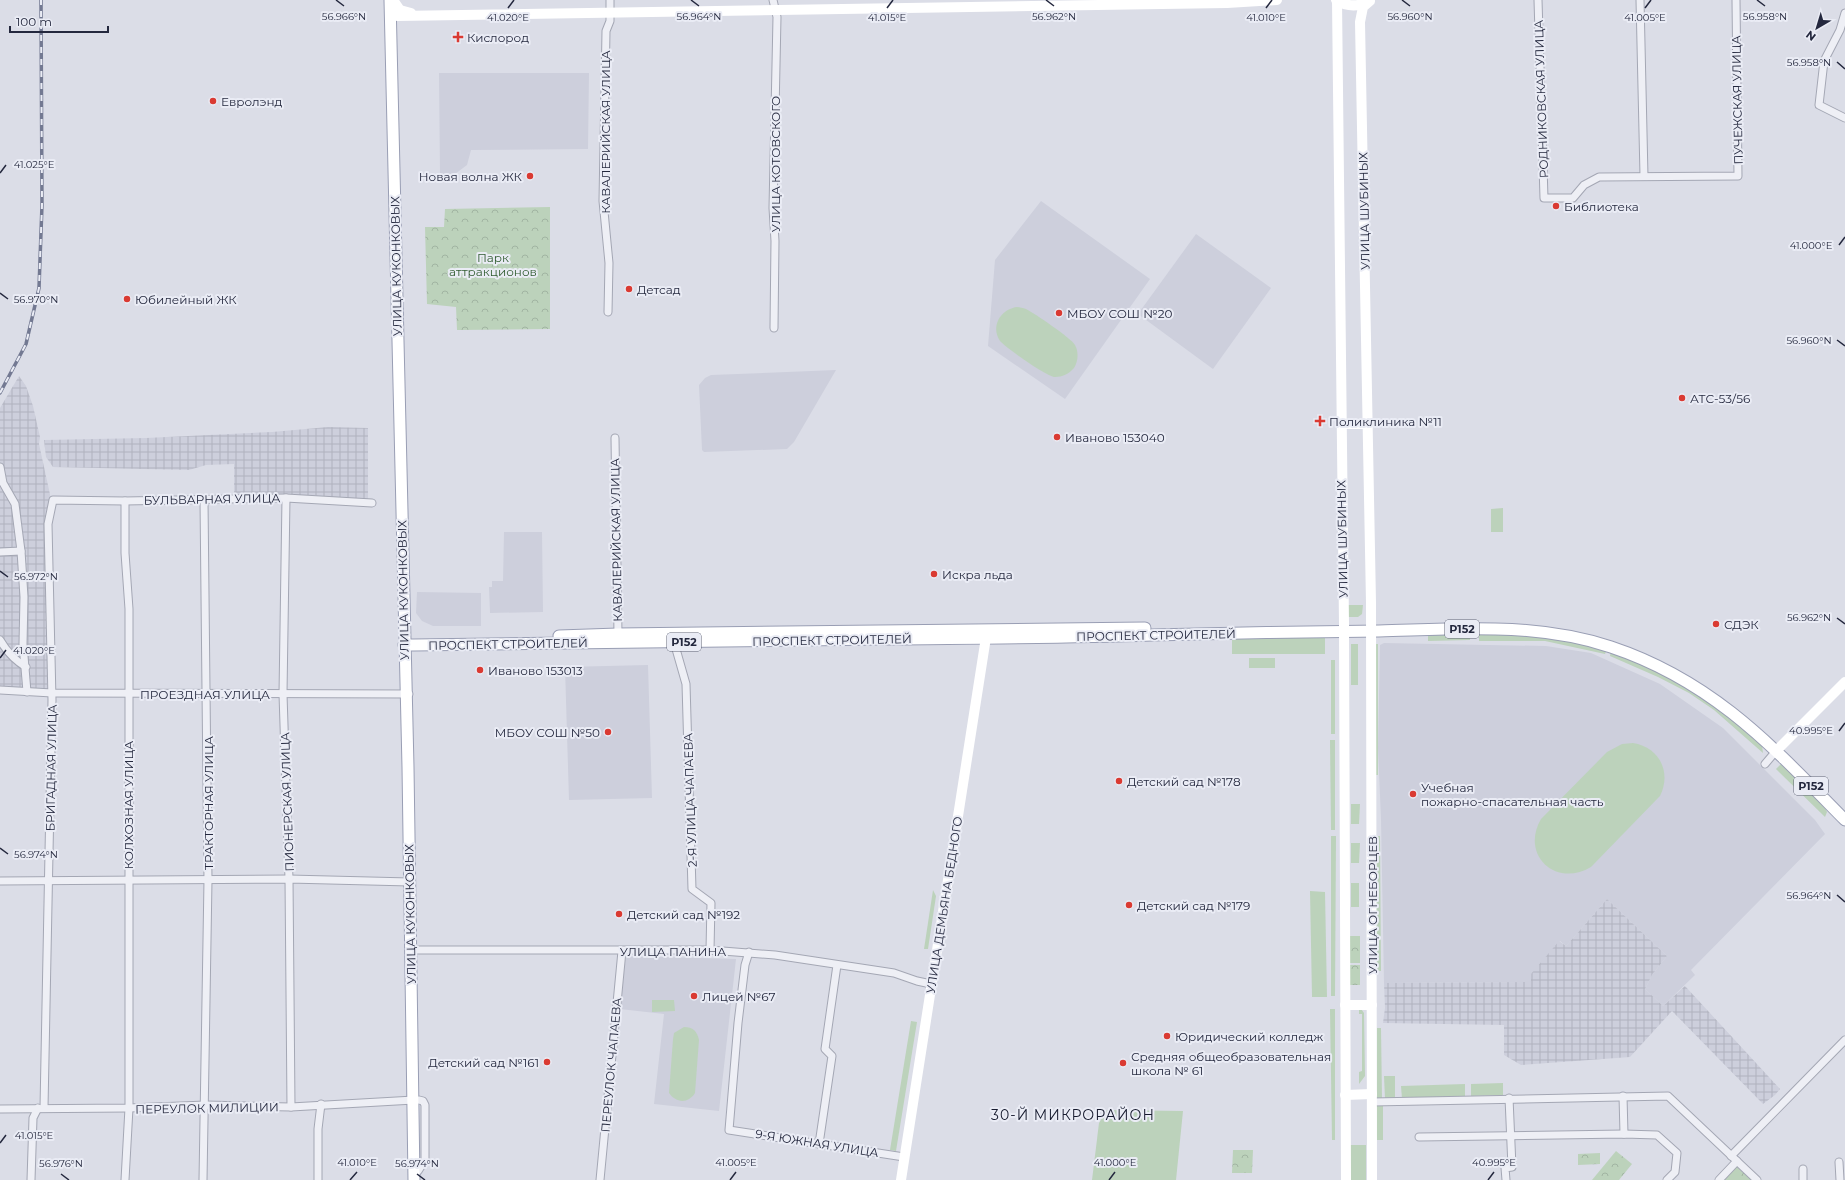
<svg xmlns="http://www.w3.org/2000/svg" width="1845" height="1180" font-family="Montserrat,sans-serif">
	<style>
		.built { fill: #cdcfdc }
		.industrial { fill: url(#industrial-grid) }
		.grass { fill: #bcd2bb }
		.park { fill: url(#park-crowns) }
		.lines { fill: none; stroke-linecap: round; stroke-linejoin: round }
		.street-casing { stroke: #a4a7b4; stroke-width: 9 }
		.primary-casing { stroke: #999eb4; stroke-width: 13 }
		.street { stroke: #eeeff5; stroke-width: 7 }
		.secondary { stroke: #fff; stroke-width: 10 }
		.primary { stroke: #fff; stroke-width: 11 }
		.rail-casing { stroke: #737992; stroke-width: 3.5 }
		.rail { stroke: #eaecf5; stroke-width: 2; stroke-dasharray: 6; stroke-linecap: butt }
		.ticks { fill: none; stroke: #24283e; stroke-width: 1.5 }
		.poi-dot { fill: #da3a32; stroke: #eaecf5; stroke-width: 1.5 }
		.labels { text-anchor: middle; dominant-baseline: central; stroke-width: 4; stroke-linejoin: round; paint-order: stroke }
		.shield { fill: #eaecf5; stroke: #5f6375; stroke-width: 1 }
		.shield-label { font-size: 11px; font-weight: bold; fill: #24283e }
		.poi-label { font-size: 12px; fill: #24283e; stroke: #eaecf5; text-anchor: start }
		.street-label { font-size: 12px; fill: #24283e; stroke: #eaecf5 }
		.park-label { font-size: 12px; fill: #305b30; stroke: #eaecf5 }
		.quarter-label { font-size: 14px; letter-spacing: 1px; fill: #161a2e; stroke: #eaecf5 }
		.ticks-label { font-size: 10px; text-anchor: middle; fill: #24283e; stroke: #eaecf5; stroke-width: 4; stroke-linejoin: round; paint-order: stroke }
	</style>
	<defs>
		<pattern id="industrial-grid" width="8" height="8" patternUnits="userSpaceOnUse"><rect width="8" height="8" fill="#cdcfdc"/><path d="M0 4h8M4 0v8" fill="none" stroke="#b0b2be"/></pattern>
		<pattern id="park-crowns" width="20" height="18" patternUnits="userSpaceOnUse"><rect width="20" height="18" fill="#bcd2bb"/><path d="M2 6a3 3 0 1 1 6 0M12 15a3 3 0 1 1 6 0" fill="none" stroke="#a1b4a2"/></pattern>
	</defs>
	<rect width="100%" height="100%" fill="#dbdde7"/>
	<g class="built">
		<path d="M439,73H589L588,149L471,150L467,165L455,174H440Z"/>
		<path d="M1041,201L1150,279L1065,399L988,346L995,260Z"/>
		<path d="M1196,234L1271,288L1213,369L1138,314Z"/>
		<path d="M836,370L794,442L787,449L704,452L702,450L699,385L705,378L711,375Z"/>
		<path d="M504,532H542L543,612L490,613L489,587H492V581H503Z"/>
		<path d="M417,592L481,593V626H433L422,621L416,613Z"/>
		<path d="M1384,643L1546,646L1591,653L1660,684L1723,728L1815,820L1825,834L1691,970L1695,975L1663,1006L1645,989L1652,975L1667,956L1607,899L1566,946L1560,941L1531,982L1384,983L1381,819L1378,748L1380,645Z"/>
		<path d="M648,665L652,798L569,800L565,667Z"/>
		<path d="M626,956L736,959L719,1111L654,1104L664,1014L620,1009Z"/>
	</g>
	<g class="industrial">
		<path d="M19,376L26,386L33,406L40,437L39,444L51,499L47,691L0,688V408Z"/>
		<path d="M328,427L368,428V499L323,498L315,495L234,497V464L206,465L189,470L53,467L46,457L44,440L146,438L272,432Z"/>
		<path d="M1607,899L1667,956L1652,975L1645,989L1663,1006L1685,986L1780,1089L1775,1095L1763,1104L1672,1011L1630,1057L1521,1065L1504,1055V1025L1383,1023L1385,1008L1384,983L1531,982V974L1559,941L1566,946Z"/>
	</g>
	<g class="grass">
		<path d="M1017,307C1020,307 1023,308 1026,309C1034,313 1071,338 1075,345C1079,352 1078,362 1074,368C1069,374 1062,377 1055,377C1047,377 1005,347 1000,341C990,326 1001,309 1017,307Z"/>
		<path d="M1503,508V532H1491V509Z"/>
		<path d="M1343,605H1363L1362,614L1358,617H1348Z"/>
		<path d="M1428,634H1470V640L1428,641Z"/>
		<path d="M1479,635H1543L1607,649L1605,654L1545,641H1479Z"/>
		<rect x="1232" y="636" width="93" height="18"/>
		<rect x="1351" y="644" width="7" height="41"/>
		<rect x="1373" y="644" width="5" height="131"/>
		<path d="M1611,650L1645,663L1706,697L1762,745L1763,753L1714,710L1689,693L1658,677L1610,656Z"/>
		<rect x="1249" y="658" width="26" height="10"/>
		<rect x="1331" y="660" width="4" height="74"/>
		<path d="M1330,740H1335V830H1331Z"/>
		<path d="M1633,743C1659,747 1672,772 1660,796L1591,867C1556,888 1520,855 1541,819L1607,752L1622,744Z"/>
		<path d="M1781,764L1825,808L1827,812L1825,817L1776,769Z"/>
		<path d="M1351,804H1360L1359,824H1351Z"/>
		<path d="M1331,836H1336L1335,996H1331Z"/>
		<path d="M1375,836H1380L1381,971H1376Z"/>
		<path d="M1351,843H1360L1359,863H1351Z"/>
		<rect x="1351" y="883" width="8" height="24"/>
		<path d="M933,890L936,896L928,949H924Z"/>
		<path d="M1310,891L1325,892L1327,997H1312Z"/>
		<path d="M652,1000H674L675,1011L652,1012Z"/>
		<path d="M1359,1006L1364,1013L1365,1076L1359,1084V1072L1362,1071V1014H1359Z"/>
		<path d="M1330,1009H1335V1140H1332Z"/>
		<path d="M911,1021L917,1022L896,1151L890,1150Z"/>
		<path d="M684,1027C693,1027 697,1031 699,1040L695,1093C688,1104 676,1103 669,1093L673,1039L674,1033Z"/>
		<path d="M1377,1028H1381L1382,1099H1377Z"/>
		<path d="M1384,1076H1395V1099H1385Z"/>
		<path d="M1503,1083V1095L1471,1096V1084Z"/>
		<path d="M1465,1084V1097L1402,1099L1401,1086Z"/>
		<rect x="1377" y="1106" width="6" height="34"/>
		<path d="M1107,1110L1183,1111L1176,1180H1092L1099,1123Z"/>
		<path d="M1346,1145H1366V1180H1347Z"/>
	</g>
	<g class="park">
		<path d="M550,207V329L457,330L456,307L427,304L425,227H444L445,209Z"/>
		<rect x="1350" y="936" width="10" height="27"/>
		<rect x="1350" y="965" width="10" height="20"/>
		<path d="M1233,1150H1253L1252,1173H1232Z"/>
		<path d="M1616,1151L1632,1164L1619,1180H1592Z"/>
		<path d="M1600,1153V1164L1578,1165V1154Z"/>
		<path d="M1736,1163L1755,1180H1720Z"/>
	</g>
	<g class="lines">
		<g class="street-casing">
			<g id="street">
				<path d="M773,0L777,17L773,208L775,241L774,328"/>
				<path d="M1538,0L1544,198H1573L1584,185L1599,177L1738,176L1736,0"/>
				<path d="M1640,0L1644,176"/>
				<path d="M1845,13L1840,30L1824,61L1819,105L1845,118"/>
				<path d="M608,312L609,263L603,201L606,31L610,21V0"/>
				<path d="M615,438L618,634"/>
				<path d="M0,467L3,483L15,504L21,551L24,597L23,644L27,692"/>
				<path d="M286,498L283,694L289,879L291,1107"/>
				<path d="M125,501V553L129,609V1108L125,1180"/>
				<path d="M0,552L21,551"/>
				<path d="M0,640C7,652 14,660 26,667"/>
				<path d="M674,642L686,684L692,889L711,903L710,950"/>
				<path d="M0,690L52,693L409,694"/>
				<path d="M1765,764L1776,751"/>
				<path d="M0,881L289,879L410,882"/>
				<path d="M415,950H710L775,955L894,973L917,981L931,984"/>
				<path d="M749,952L745,965L738,1023L729,1130L904,1157"/>
				<path d="M1623,1096L1624,1134"/>
				<path d="M1372,1102L1668,1096L1757,1180"/>
				<path d="M44,1108L52,700L48,524L53,500L125,501L286,498L372,503"/>
				<path d="M0,1109L129,1108L206,1105L291,1107L414,1100"/>
				<path d="M1419,1137L1624,1134L1657,1135L1677,1153L1675,1172L1667,1180"/>
				<path d="M819,1144L832,1056L825,1049L837,965"/>
				<path d="M1731,1156L1845,1040"/>
				<path d="M1839,1162L1840,1180"/>
				<path d="M1803,1169V1180"/>
				<path d="M418,1171L425,1160V1105L423,1101L419,1100"/>
				<path d="M31,1180L33,1118L38,1108"/>
				<path d="M203,1180L208,880L204,500"/>
				<path d="M318,1180V1129L321,1104"/>
				<path d="M600,1180L622,951"/>
				<path d="M1506,1180L1505,1168L1512,1167L1509,1098"/>
				<path d="M1719,1180L1737,1161"/>
			</g>
		</g>
		<g class="primary-casing">
			<g id="primary">
				<path d="M390,0L408,767L414,1180"/>
				<path d="M559,636L618,634L1145,628"/>
				<path d="M404,645C563,644 722,640 880,639C971,638 1062,638 1152,635C1228,633 1303,632 1379,631C1457,629 1536,622 1611,647C1713,681 1772,746 1845,820"/>
			</g>
		</g>
		<use href="#street" class="street"/>
		<g class="secondary">
			<path d="M393,0L400,10L411,13"/>
			<path d="M1336,0C1347,7 1357,7 1368,2"/>
			<path d="M1337,0L1344,624L1346,1180"/>
			<path d="M1370,1L1363,7L1360,22L1371,603L1372,1180"/>
			<path d="M397,16L1227,3L1277,0"/>
			<path d="M1341,424H1367"/>
			<path d="M1776,751L1845,682"/>
			<path d="M1345,1005H1372"/>
			<path d="M1345,1095L1372,1094"/>
			<path d="M901,1180L987,631"/>
		</g>
		<use href="#primary" class="primary"/>
		<g class="rail-casing">
			<path id="rail" d="M0,393L26,344L39,288L42,205L41,0"/>
		</g>
		<use href="#rail" class="rail"/>
	</g>
	<path class="ticks" d="M336,0L344,6M691,0L699,6M1046,0L1054,6M1402,0L1410,6M1757,0L1765,6M508,8L514,0M887,8L893,0M1266,8L1272,0M1645,8L1651,0M1837,62L1845,69M0,173L6,165M1839,245L1845,237M0,293L8,299M1837,340L1845,346M0,571L8,577M1837,618L1845,624M0,658L6,650M1839,731L1845,723M0,848L8,854M1837,895L1845,902M0,1143L6,1135M61,1174L69,1180M417,1174L425,1180M350,1180L357,1172M730,1180L736,1172M1109,1180L1115,1172M1488,1180L1494,1172"/>
	<g class="poi-dot">
		<path d="M456 31h4v4h4v4h-4v4h-4v-4h-4v-4h4z"/>
		<circle cx="213" cy="101" r="4"/>
		<circle cx="530" cy="176" r="4"/>
		<circle cx="1556" cy="206" r="4"/>
		<circle cx="629" cy="289" r="4"/>
		<circle cx="127" cy="299" r="4"/>
		<circle cx="1059" cy="313" r="4"/>
		<circle cx="1682" cy="398" r="4"/>
		<path d="M1318 415h4v4h4v4h-4v4h-4v-4h-4v-4h4z"/>
		<circle cx="1057" cy="437" r="4"/>
		<circle cx="934" cy="574" r="4"/>
		<circle cx="1716" cy="624" r="4"/>
		<circle cx="480" cy="670" r="4"/>
		<circle cx="608" cy="732" r="4"/>
		<circle cx="1119" cy="781" r="4"/>
		<circle cx="1413" cy="794" r="4"/>
		<circle cx="1129" cy="905" r="4"/>
		<circle cx="619" cy="914" r="4"/>
		<circle cx="694" cy="996" r="4"/>
		<circle cx="1167" cy="1036" r="4"/>
		<circle cx="547" cy="1062" r="4"/>
		<circle cx="1123" cy="1063" r="4"/>
	</g>
	<g class="labels">
		<g class="shield">
			<rect x="1445" y="620" width="34" height="18" rx="3"/>
			<rect x="667" y="633" width="34" height="18" rx="3"/>
			<rect x="1794" y="777" width="34" height="18" rx="3"/>
		</g>
		<g class="shield-label">
			<text x="1462" y="629">Р152</text>
			<text x="684" y="642">Р152</text>
			<text x="1811" y="786">Р152</text>
		</g>
		<g class="poi-label">
			<text x="467" y="37">Кислород</text>
			<text x="221" y="101">Евролэнд</text>
			<text x="522" y="176" text-anchor="end">Новая волна ЖК</text>
			<text x="1564" y="206">Библиотека</text>
			<text x="637" y="289">Детсад</text>
			<text x="135" y="299">Юбилейный ЖК</text>
			<text x="1067" y="313">МБОУ СОШ №20</text>
			<text x="1690" y="398">АТС-53/56</text>
			<text x="1329" y="421">Поликлиника №11</text>
			<text x="1065" y="437">Иваново 153040</text>
			<text x="942" y="574">Искра льда</text>
			<text x="1724" y="624">СДЭК</text>
			<text x="488" y="670">Иваново 153013</text>
			<text x="600" y="732" text-anchor="end">МБОУ СОШ №50</text>
			<text x="1127" y="781">Детский сад №178</text>
			<text x="1421" y="787">Учебная<tspan x="1421" dy="14">пожарно-спасательная часть</tspan></text>
			<text x="1137" y="905">Детский сад №179</text>
			<text x="627" y="914">Детский сад №192</text>
			<text x="702" y="996">Лицей №67</text>
			<text x="1175" y="1036">Юридический колледж</text>
			<text x="1131" y="1056">Средняя общеобразовательная<tspan x="1131" dy="14">школа № 61</tspan></text>
			<text x="539" y="1062" text-anchor="end">Детский сад №161</text>
		</g>
		<g class="street-label">
			<text transform="translate(1541 99) rotate(-92)">РОДНИКОВСКАЯ УЛИЦА</text>
			<text transform="translate(1737 100) rotate(-91)">ПУЧЕЖСКАЯ УЛИЦА</text>
			<text transform="translate(605 132) rotate(-90)">КАВАЛЕРИЙСКАЯ УЛИЦА</text>
			<text transform="translate(775 164) rotate(-90)">УЛИЦА КОТОВСКОГО</text>
			<text transform="translate(1364 211) rotate(-91)">УЛИЦА ШУБИНЫХ</text>
			<text transform="translate(396 266) rotate(-91)">УЛИЦА КУКОНКОВЫХ</text>
			<text transform="translate(212 499) rotate(-1)">БУЛЬВАРНАЯ УЛИЦА</text>
			<text transform="translate(1342 539) rotate(-91)">УЛИЦА ШУБИНЫХ</text>
			<text transform="translate(616 540) rotate(-91)">КАВАЛЕРИЙСКАЯ УЛИЦА</text>
			<text transform="translate(403 590) rotate(-91)">УЛИЦА КУКОНКОВЫХ</text>
			<text transform="translate(1156 635) rotate(-1)">ПРОСПЕКТ СТРОИТЕЛЕЙ</text>
			<text transform="translate(832 640) rotate(-1)">ПРОСПЕКТ СТРОИТЕЛЕЙ</text>
			<text transform="translate(508 644) rotate(-1)">ПРОСПЕКТ СТРОИТЕЛЕЙ</text>
			<text x="205" y="694">ПРОЕЗДНАЯ УЛИЦА</text>
			<text transform="translate(51 768) rotate(-89)">БРИГАДНАЯ УЛИЦА</text>
			<text transform="translate(690 800) rotate(-92)">2-Я УЛИЦА ЧАПАЕВА</text>
			<text transform="translate(287 802) rotate(-92)">ПИОНЕРСКАЯ УЛИЦА</text>
			<text transform="translate(208 803) rotate(-90)">ТРАКТОРНАЯ УЛИЦА</text>
			<text transform="translate(128 805) rotate(-90)">КОЛХОЗНАЯ УЛИЦА</text>
			<text transform="translate(944 905) rotate(-81)">УЛИЦА ДЕМЬЯНА БЕДНОГО</text>
			<text transform="translate(1372 905) rotate(-90)">УЛИЦА ОГНЕБОРЦЕВ</text>
			<text transform="translate(410 914) rotate(-91)">УЛИЦА КУКОНКОВЫХ</text>
			<text x="673" y="951">УЛИЦА ПАНИНА</text>
			<text transform="translate(611 1065) rotate(-85)">ПЕРЕУЛОК ЧАПАЕВА</text>
			<text transform="translate(207 1108) rotate(-1)">ПЕРЕУЛОК МИЛИЦИИ</text>
			<text transform="translate(817 1143) rotate(9)">9-Я ЮЖНАЯ УЛИЦА</text>
		</g>
		<g class="park-label">
			<text x="493" y="257">Парк<tspan x="493" dy="14">аттракционов</tspan></text>
		</g>
		<g class="quarter-label">
			<text x="1073" y="1115">30-Й МИКРОРАЙОН</text>
		</g>
	</g>
	<g class="ticks-label">
		<text x="1765" y="20">56.958°N</text>
		<text x="1054" y="20">56.962°N</text>
		<text x="344" y="20">56.966°N</text>
		<text x="699" y="20">56.964°N</text>
		<text x="1410" y="20">56.960°N</text>
		<text x="508" y="21">41.020°E</text>
		<text x="887" y="21">41.015°E</text>
		<text x="1266" y="21">41.010°E</text>
		<text x="1645" y="21">41.005°E</text>
		<text x="1809" y="66">56.958°N</text>
		<text x="34" y="168">41.025°E</text>
		<text x="1811" y="249">41.000°E</text>
		<text x="36" y="303">56.970°N</text>
		<text x="1809" y="344">56.960°N</text>
		<text x="36" y="580">56.972°N</text>
		<text x="1809" y="621">56.962°N</text>
		<text x="34" y="654">41.020°E</text>
		<text x="1811" y="734">40.995°E</text>
		<text x="36" y="858">56.974°N</text>
		<text x="1809" y="899">56.964°N</text>
		<text x="34" y="1139">41.015°E</text>
		<text x="357" y="1166">41.010°E</text>
		<text x="736" y="1166">41.005°E</text>
		<text x="1115" y="1166">41.000°E</text>
		<text x="1494" y="1166">40.995°E</text>
		<text x="61" y="1167">56.976°N</text>
		<text x="417" y="1167">56.974°N</text>
	</g>
	<g transform="translate(1817 28) rotate(218)" stroke="#eaecf5" stroke-width="3" paint-order="stroke">
	<path d="M0-3L7 15L0 10L-7 15Z" fill="#24283e"/>
	<text y="-6" font-size="11" font-weight="bold" text-anchor="middle" fill="#24283e">N</text>
	</g>
	<path d="M10 26v6h98v-6" fill="none" stroke="#24283e" stroke-width="2"/>
	<text x="16" y="26" font-size="12" fill="#24283e" stroke="#eaecf5" stroke-width="3" paint-order="stroke">100 m</text>
</svg>
